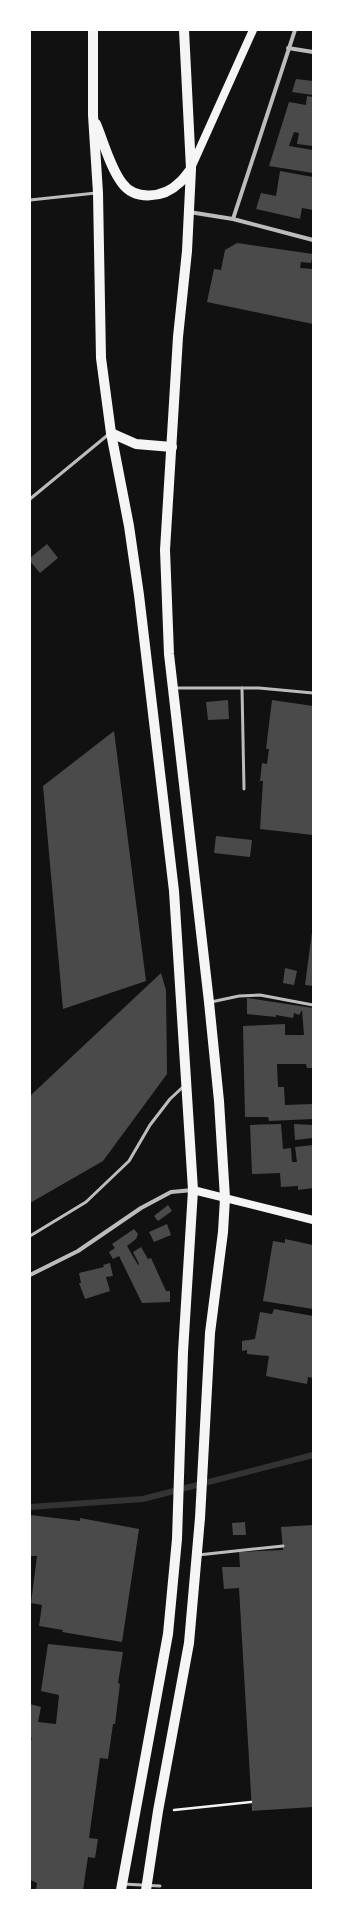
<svg xmlns="http://www.w3.org/2000/svg" width="343" height="1920" font-family="'Playfair Display',serif">
	<style>
		.lines { fill: none; stroke-linecap: round; stroke-linejoin: round }
		.stream { stroke: #333; stroke-width: 6 }
		.building { fill: #4a4a4a }
		.path { stroke: #f5f5f5; stroke-width: 2.5 }
		.service { stroke: #bcbcbc; stroke-width: 3 }
		.minor { stroke: #bcbcbc; stroke-width: 4 }
		.secondary { stroke: #f5f5f5; stroke-width: 8 }
		.primary { stroke: #f5f5f5; stroke-width: 10 }
	</style>
	<rect width="100%" height="100%" fill="#111"/>
	<g class="lines">
		<path class="stream" d="M30,1507L143,1499L313,1455"/>
	</g>
	<g class="building">
		<path d="M296,79L313,81V95L292,92Z"/>
		<path d="M307,96L313,97V146L297,144L299,133L294,132L289,146L313,150V173L269,166L289,102L306,105Z"/>
		<path d="M280,171L313,177V210L302,208L300,219L256,209L261,193L276,196Z"/>
		<path d="M237,243L313,254L311,263L301,262L300,268L313,269V324L207,302L214,269L221,270L225,250Z"/>
		<path d="M47,544L58,558L40,573L30,561V558Z"/>
		<path d="M228,700L229,719L208,720L206,702Z"/>
		<path d="M272,700L313,706V835L260,829L263,781H260L262,763L267,764L269,749H266Z"/>
		<path d="M114,731L146,981L63,1009L43,786Z"/>
		<path d="M216,836L252,840L250,857L214,853Z"/>
		<path d="M312,932H313V986L305,985Z"/>
		<path d="M285,968L297,971L294,985L283,983Z"/>
		<path d="M161,973L166,990L167,1074L103,1161L30,1203V1096Z"/>
		<path d="M247,998L313,1008V1068H307L306,1064H277L278,1087H284L285,1105L313,1104V1119L269,1121L268,1117H245L243,1026L285,1024V1035H304L302,1010L299,1015L294,1013L293,1018L276,1015V1017L247,1014Z"/>
		<path d="M281,1124L283,1149L291,1148L292,1162H297L295,1147L313,1145V1188L298,1190V1186L281,1187L280,1173L252,1174L250,1125Z"/>
		<path d="M294,1124L313,1125V1138L295,1140Z"/>
		<path d="M168,1205L172,1211L158,1221L154,1216Z"/>
		<path d="M167,1224L171,1235L154,1242L149,1232Z"/>
		<path d="M134,1229L138,1234L136,1239L127,1246L138,1265L139,1264L133,1252L141,1247L148,1259L151,1258L166,1291H170V1302L142,1303L119,1256L113,1259L109,1252L115,1248L112,1244Z"/>
		<path d="M285,1239L313,1245V1309L263,1301L273,1241L285,1243Z"/>
		<path d="M110,1263L113,1276L106,1277L110,1291L85,1299L79,1283H81L79,1273L104,1267L103,1265Z"/>
		<path d="M274,1309L313,1316V1378L308,1377L307,1384L266,1376L269,1356L247,1354V1350L242,1351V1341L255,1339L260,1312L272,1314Z"/>
		<path d="M30,1515L80,1521V1518L139,1529L122,1642L62,1632L63,1630L39,1626L42,1605L31,1603L37,1556H30Z"/>
		<path d="M245,1522L246,1535H233L232,1523Z"/>
		<path d="M313,1525V1807L252,1811L239,1588L224,1589L222,1567H240L239,1552L283,1550L281,1527Z"/>
		<path d="M48,1644L123,1652L118,1683L120,1684L115,1724H113L108,1759L100,1758L89,1838L98,1839L95,1858L88,1857L83,1890H36L37,1883L30,1880V1743L32,1738L30,1737V1704L41,1707L38,1722L56,1724L59,1695L41,1691Z"/>
	</g>
	<g class="lines">
		<path class="path" d="M174,1810L251,1802"/>
		<g class="service">
			<path d="M30,200L96,193"/>
			<path d="M30,499L109,434"/>
			<path d="M174,688H259L313,693"/>
			<path d="M242,688L244,789"/>
			<path d="M211,1002L239,996L260,995L313,1005"/>
			<path d="M30,1236L86,1202L129,1161L150,1125L170,1099L184,1086"/>
			<path d="M198,1555L283,1546"/>
			<path d="M123,1884L160,1886"/>
		</g>
		<g class="minor">
			<path d="M288,48L313,52"/>
			<path d="M189,212L233,219L313,240"/>
			<path d="M233,219L295,30"/>
			<path d="M30,1275L78,1251L141,1208L171,1192L193,1190"/>
		</g>
		<g class="secondary">
			<path d="M191,168L253,30"/>
			<path d="M193,1190L313,1220"/>
		</g>
		<g class="primary">
			<path d="M93,30V115L98,193L101,358L111,433L129,526L139,595L174,891L193,1190L183,1352L177,1539L168,1634L121,1890"/>
			<path d="M96,124C104,143 110,167 122,183C135,201 164,198 179,183C184,179 187,174 191,169"/>
			<path d="M111,433L136,444L172,447"/>
			<path d="M146,1890L158,1811L189,1643L200,1518L210,1333L223,1232L225,1198L219,1101L209,1002L169,654L165,550L178,337L187,251L191,169L184,30"/>
		</g>
	</g>
	<rect width="343" height="1920" fill="none" stroke="#ffffff" stroke-width="62"/>
</svg>
